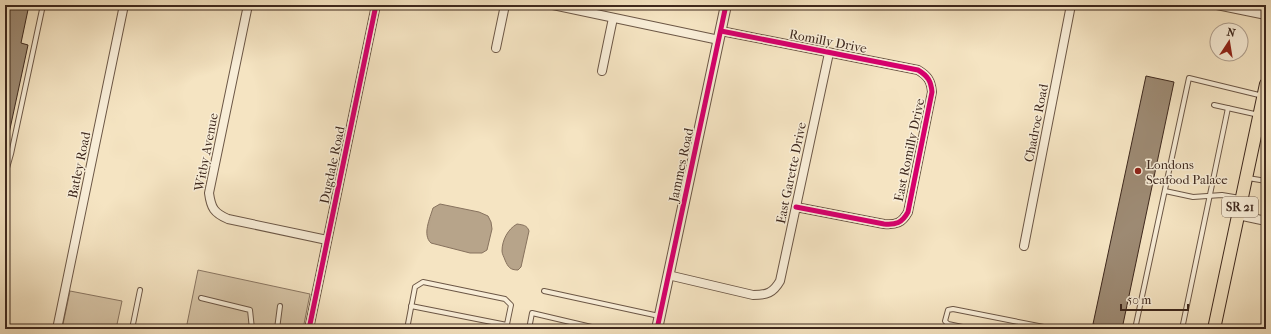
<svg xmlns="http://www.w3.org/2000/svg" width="1271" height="334" font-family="'IM FELL French Canon',serif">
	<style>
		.green { fill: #d6c4a6; stroke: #8a7662 }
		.water { fill: #b7a48a; stroke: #87725e }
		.building { fill: #9d8a73; stroke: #3e281d }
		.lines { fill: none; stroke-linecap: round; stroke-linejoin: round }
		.service-casing { stroke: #6c5746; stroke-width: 6 }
		.minor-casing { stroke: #6c5746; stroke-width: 10 }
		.tertiary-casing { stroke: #6c5746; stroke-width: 12 }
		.primary-casing { stroke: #3e281d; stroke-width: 14 }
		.service { stroke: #f8edd7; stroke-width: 4 }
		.minor { stroke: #f8edd7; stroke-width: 8 }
		.tertiary { stroke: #f8edd7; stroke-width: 10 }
		.primary { stroke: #f5e4c2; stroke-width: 12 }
		.cycleway-casing { stroke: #f8edd7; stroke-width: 8 }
		.cycleway { stroke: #d6006c; stroke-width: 5 }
		.poi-dot { fill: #8f2418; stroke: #f8edd7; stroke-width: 1.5 }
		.labels { text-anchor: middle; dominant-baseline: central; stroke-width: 3; stroke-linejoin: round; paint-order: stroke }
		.shield { fill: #f8edd7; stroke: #766355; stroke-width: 1 }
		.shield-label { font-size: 12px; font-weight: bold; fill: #3e281d }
		.street-label { font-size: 13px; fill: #3e281d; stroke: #f8edd7 }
		.poi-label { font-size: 13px; fill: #3e281d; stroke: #f8edd7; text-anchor: start }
	</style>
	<rect width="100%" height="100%" fill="#f5e4c2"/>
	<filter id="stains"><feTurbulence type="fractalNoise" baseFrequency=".005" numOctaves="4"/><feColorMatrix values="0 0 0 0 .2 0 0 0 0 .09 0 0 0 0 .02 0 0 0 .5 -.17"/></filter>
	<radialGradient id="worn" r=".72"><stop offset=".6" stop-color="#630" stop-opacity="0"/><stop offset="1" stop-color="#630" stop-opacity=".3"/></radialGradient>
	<g class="green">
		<path d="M198,270L310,294L303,329H186Z"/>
		<path d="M70,291L122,301L116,329H62Z"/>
	</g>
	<g class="water">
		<path d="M440,204L479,212L488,216L491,222L492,229L487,250L482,253H470L431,243C422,235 430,218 433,208Z"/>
		<path d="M517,224C523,225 527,225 529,231L521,267L518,270C510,270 508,267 505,260C504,257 502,254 502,251C502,240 508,229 517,224Z"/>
	</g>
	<g class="building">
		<path d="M5,5H29L21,43L28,45L5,152Z"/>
		<path d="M1146,76L1174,82L1122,329H1118L1093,324Z"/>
	</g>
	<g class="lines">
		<g class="service-casing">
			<g id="service">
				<path d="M1214,105L1259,115"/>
				<path d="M5,175L11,154L43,5"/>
				<path d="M1248,178L1266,181"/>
				<path d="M1165,191L1193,197L1222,195L1240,198"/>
				<path d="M544,291L659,316"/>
				<path d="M201,298L250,310L252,329"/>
				<path d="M411,306L507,325"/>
				<path d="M132,329L140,290"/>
				<path d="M277,329L280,306"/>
				<path d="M407,329L415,287L423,282L505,299L511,305L506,329"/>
				<path d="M529,329L532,313L600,329"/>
				<path d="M972,329L948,324L945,321L948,310L953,309L1054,329"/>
				<path d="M1135,329L1189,78L1263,96"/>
				<path d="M1182,329L1228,108"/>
			</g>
		</g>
		<g class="minor-casing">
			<g id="minor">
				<path d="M248,5L209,193C211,208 214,213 228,219L327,240"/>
				<path d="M553,5L719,40"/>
				<path d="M1217,5L1266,15"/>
				<path d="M721,31L918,70C928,76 931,81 932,92L908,212C902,223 896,225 884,224L796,207"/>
				<path d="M496,48L505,5"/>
				<path d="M602,71L613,18"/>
				<path d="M1238,215L1266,221"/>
				<path d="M1024,246L1071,5"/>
				<path d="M668,275L753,295C767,295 773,293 780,281L829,53"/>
				<path d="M57,329L124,5"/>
				<path d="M309,329L376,5"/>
			</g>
		</g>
		<g class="tertiary-casing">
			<path id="tertiary" d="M657,329L726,5"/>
		</g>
		<g class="primary-casing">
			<path id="primary" d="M1214,329L1266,84"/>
		</g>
		<use href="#service" class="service"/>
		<use href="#minor" class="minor"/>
		<use href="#tertiary" class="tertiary"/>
		<use href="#primary" class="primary"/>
		<g class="cycleway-casing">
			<g id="cycleway">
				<path d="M721,31L918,70C928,76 931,81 932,92L908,212C902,223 896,225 884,224L796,207"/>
				<path d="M309,329L376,5"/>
				<path d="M657,329L726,5"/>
			</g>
		</g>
		<use href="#cycleway" class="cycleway"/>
	</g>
	<circle class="poi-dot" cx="1138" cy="171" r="4"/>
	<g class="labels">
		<rect class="shield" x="1222" y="197" width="36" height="20" rx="3"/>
		<g class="shield-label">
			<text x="1240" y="207">SR 21</text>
		</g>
		<g class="street-label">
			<text transform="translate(828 41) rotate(11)">Romilly Drive</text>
			<text transform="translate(1036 123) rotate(-79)">Chadroe Road</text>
			<text transform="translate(909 150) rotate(-78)">East Romilly Drive</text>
			<text transform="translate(206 152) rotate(-79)">Witby Avenue</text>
			<text transform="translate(79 165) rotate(-78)">Batley Road</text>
			<text transform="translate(332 165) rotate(-78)">Dugdale Road</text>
			<text transform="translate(681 165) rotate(-78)">Jammes Road</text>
			<text transform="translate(791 173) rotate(-78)">East Garette Drive</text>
		</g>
		<g class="poi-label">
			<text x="1146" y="164">Londons<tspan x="1146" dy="15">Seafood Palace</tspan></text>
		</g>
	</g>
	<rect width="1271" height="334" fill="none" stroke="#f5e4c2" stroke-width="20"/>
	<rect x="6" y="6" width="1259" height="322" fill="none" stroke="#3e281d" stroke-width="2"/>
	<rect x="10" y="10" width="1251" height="314" fill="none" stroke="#3e281d"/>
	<g transform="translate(1229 42) rotate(12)"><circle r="19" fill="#f8edd7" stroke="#ae9e8d"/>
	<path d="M0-3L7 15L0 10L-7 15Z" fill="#8f2418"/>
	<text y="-6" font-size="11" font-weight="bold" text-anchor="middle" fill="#3e281d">N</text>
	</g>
	<path d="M1121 304v6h67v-6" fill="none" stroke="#3e281d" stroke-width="2"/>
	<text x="1127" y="304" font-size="12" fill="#3e281d" stroke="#f8edd7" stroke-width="3" paint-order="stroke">50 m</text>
	<rect width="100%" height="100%" filter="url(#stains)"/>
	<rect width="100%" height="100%" fill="url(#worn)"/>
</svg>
